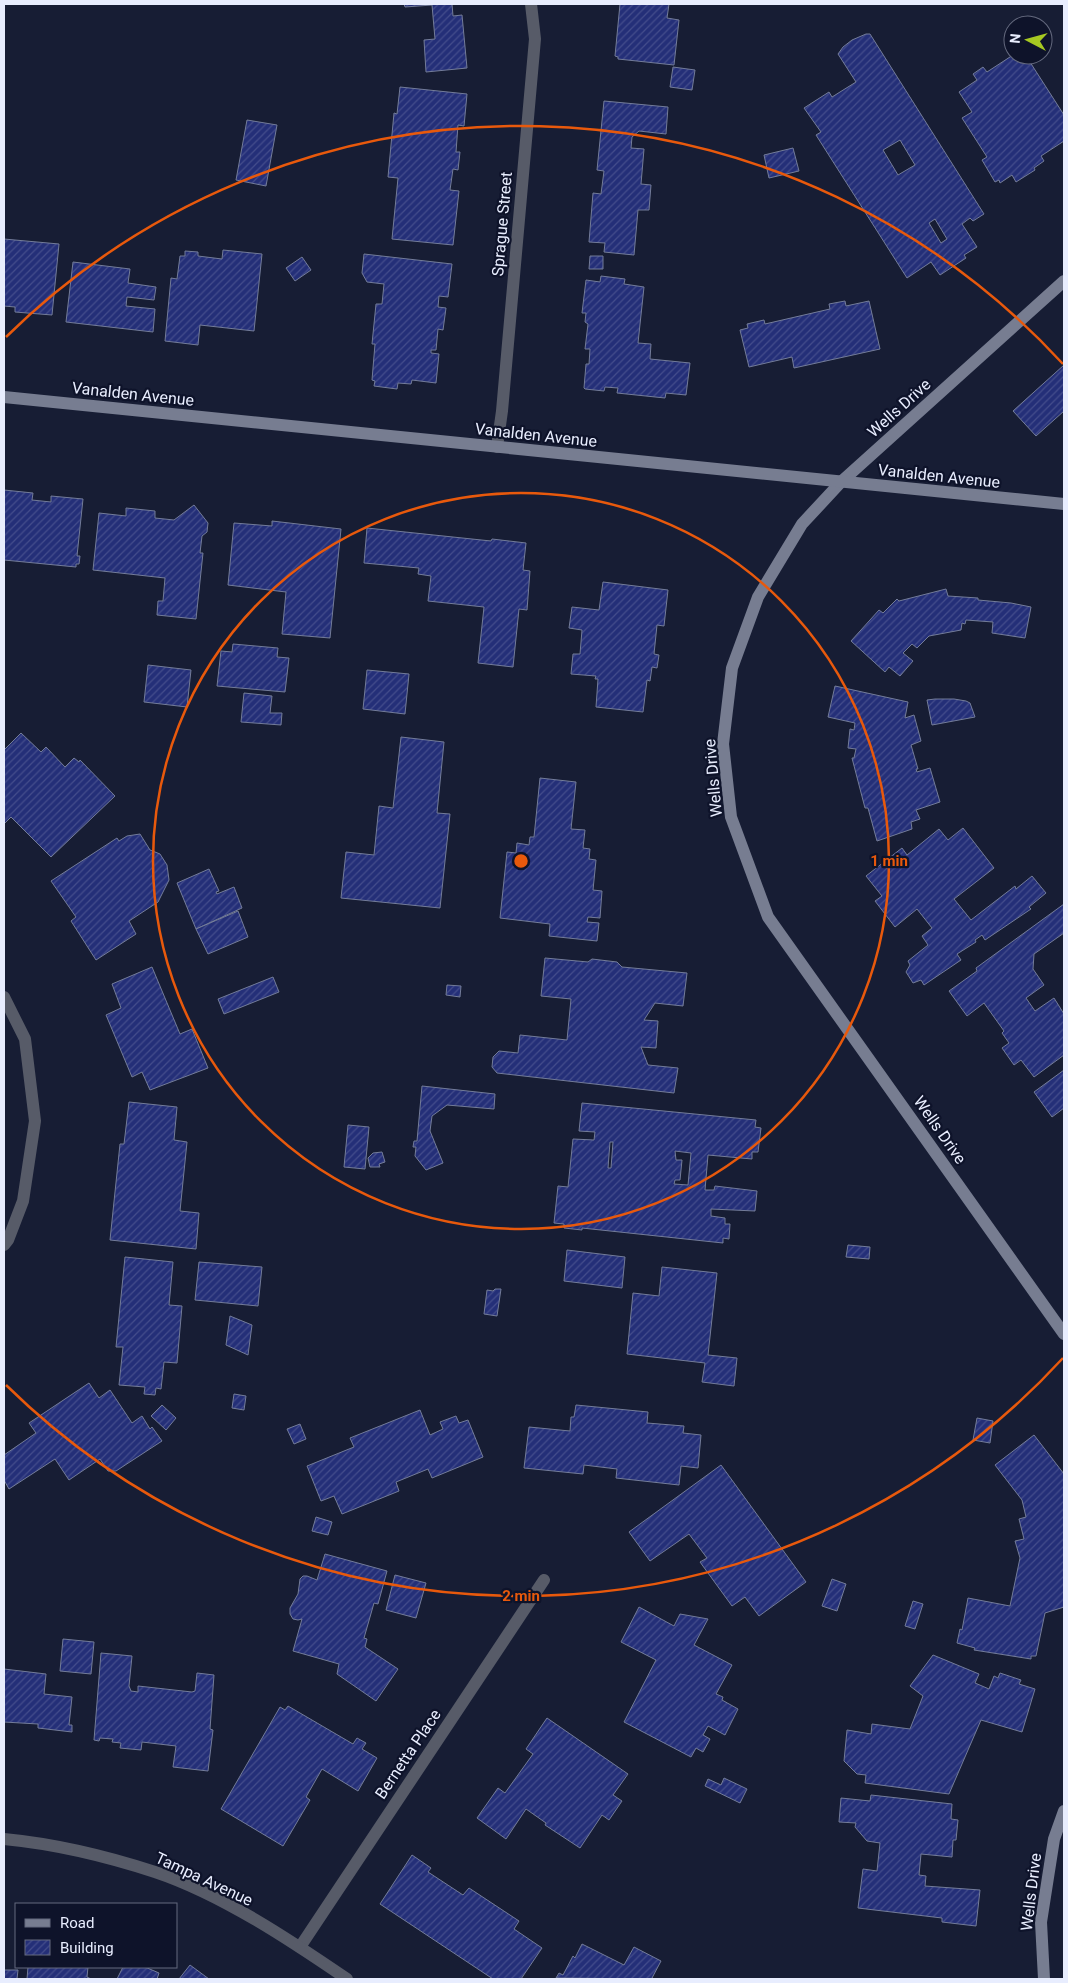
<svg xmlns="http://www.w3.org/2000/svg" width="1068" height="1983" font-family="Roboto,sans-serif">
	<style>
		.building { fill: url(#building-hatch); stroke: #737c99; fill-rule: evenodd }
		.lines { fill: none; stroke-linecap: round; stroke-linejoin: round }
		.minor { stroke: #575b68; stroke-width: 12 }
		.tertiary { stroke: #575b68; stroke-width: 12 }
		.secondary { stroke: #777d91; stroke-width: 12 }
		.ring { fill: none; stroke: #e8590c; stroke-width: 2.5 }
		.labels { text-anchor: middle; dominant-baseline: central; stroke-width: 4.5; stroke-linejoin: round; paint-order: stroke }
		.street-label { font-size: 16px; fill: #e8edfe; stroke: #0e132a }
		.centre { fill: #e8590c; stroke: #0e132a; stroke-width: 2.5 }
		.ring-label { font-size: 15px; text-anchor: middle; font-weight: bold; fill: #e8590c; stroke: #0e132a; stroke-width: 4.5; stroke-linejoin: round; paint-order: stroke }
	</style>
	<defs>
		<pattern id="building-hatch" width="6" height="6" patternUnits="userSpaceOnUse" patternTransform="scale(1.25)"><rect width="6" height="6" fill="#242f78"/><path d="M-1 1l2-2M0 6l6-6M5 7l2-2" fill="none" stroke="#444d8c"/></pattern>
	</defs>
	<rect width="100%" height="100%" fill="#171d34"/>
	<g class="building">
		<path d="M404,4H452L453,16L462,15L467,68L426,72L424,40L435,39L432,5L405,7Z"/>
		<path d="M620,4H669L667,18L679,20L674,65L618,59V57L615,56Z"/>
		<path d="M866,34H870L984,214L973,221L970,218L962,224L977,247L964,255L966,258L940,275L931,262L907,278L816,135L821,132L804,108L829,92L832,97L856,82L838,54L843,47L852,40ZM900,140L915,165L898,175L883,150ZM935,219L947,239L941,243L929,223Z"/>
		<path d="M1013,55H1021L1025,61L1028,59L1064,115V141L1041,156L1044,161L1034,168L1035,170L1016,182L1012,175L1000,183L999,180L995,182L982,160L987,157L962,118L972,112L959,92L977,80L973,74L983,67L987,72Z"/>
		<path d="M673,67L695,70L692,90L670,87Z"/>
		<path d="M400,87L467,94L464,126L458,125L456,152H460L458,170L453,169L450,190L459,191L453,245L392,239L398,178L388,177L394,113L397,114Z"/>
		<path d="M604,101L668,107L666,134L639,131L632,137L631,148L644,149L641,184L651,185L649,210H638L634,255L604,252L605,243L589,242L593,193L601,194L604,171L597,170Z"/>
		<path d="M247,120L277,125L266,186L236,180Z"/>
		<path d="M793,148L799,171L769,178L764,155Z"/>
		<path d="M4,239L59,244L52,315L15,312V307L4,306Z"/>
		<path d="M223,250L262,254L254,331L200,325L198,345L165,341L171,278L177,279L180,256H185V251L198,252V256L222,259Z"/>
		<path d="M364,254L452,264L448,297L439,296L438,307L446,308L443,330L438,329L436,350H431V353L439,354L436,383L412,380L411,384L398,383L397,389L374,386L375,381L372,380L375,344H372L376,304H382L384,284L367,282L362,273Z"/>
		<path d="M590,256H603V269H589Z"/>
		<path d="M302,257L311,270L295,281L286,268Z"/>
		<path d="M73,262L130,269L128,283L156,287L154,300L127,297L126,306L155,309L153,332L66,322Z"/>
		<path d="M601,276L625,279L624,284L644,287L638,343L651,344L650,359L690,363L686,395L666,393L665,398L617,393L618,388L605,387L604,391L585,389L584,388L586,364H589L590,349H585L588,324L585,322L586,313H582L586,280L600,282Z"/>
		<path d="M845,301L846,306L869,301L880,349L794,368L792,357L749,367L740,330L748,328L747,324L764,320L765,324L830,309L829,304Z"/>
		<path d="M1064,365V411L1036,436L1013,411Z"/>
		<path d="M4,490L33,493L32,500L51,502V496L83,499L77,556H80L79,564H76V567L4,560Z"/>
		<path d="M194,505L208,523L207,532L202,536L200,553H203L196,619L157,615L158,601H163L165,578L93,570L99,513L126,516V508L155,511V518L174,520Z"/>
		<path d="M272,521L341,529L330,638L282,634L286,592L228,585L234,523L272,526Z"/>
		<path d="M367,528L491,541L492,539L526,543L523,570L530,571L527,610L519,609L513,667L478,663L484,607L428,601L431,576L418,574L419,568L364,563Z"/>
		<path d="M603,582L668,590L664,626L657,625L654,654L659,655L657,668L652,667L650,681L647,680L643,712L596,707L598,679H595L596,676L571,674L573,654H580L582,630L569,628L572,607L599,610Z"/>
		<path d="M946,589L948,596L978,598V600L1011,603L1031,607L1025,638L992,633L993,622L966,620L965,624L962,623L961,630L929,636L917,648L912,644L903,653L913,661L900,676L889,667L885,672L851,641L879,610L883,613L897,599L899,601Z"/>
		<path d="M233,644L278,648L277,657L289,658L285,692L217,686L221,651L232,652Z"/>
		<path d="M148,665L191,670L187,707L144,702Z"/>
		<path d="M367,670L409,674L405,714L363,709Z"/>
		<path d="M835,686L908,702L905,718L914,715L921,741L911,745L918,769H916L917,772L930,768L940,802L916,810L920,819L911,822L912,829L877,841L868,808H865L852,758H854L856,749L848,748L850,729L854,730L855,723L828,717Z"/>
		<path d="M244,693L272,696L270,713H282L281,725L241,722Z"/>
		<path d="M935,699H954L966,701L970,703L975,717L932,725L927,700Z"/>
		<path d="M21,733L41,752L46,747L65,767L74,758L79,762L80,760L115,796L51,857L11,817L4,824V750Z"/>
		<path d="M401,737L444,742L437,813L450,814L440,908L341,898L346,852L374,855L379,806L393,808Z"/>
		<path d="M540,778L576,782L571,829L585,830L583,848L590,849L589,859L596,860L593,890L602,891L600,918L588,917L587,922L599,923L597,941L549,936L550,924L500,918L507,852L516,853L517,843L529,845L530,837H534Z"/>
		<path d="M963,828L994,868L954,899L971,920L1015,886L1016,889L1032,876L1046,893L1029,907L1031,909L985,940L982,935L975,940L976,942L957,954L961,960L924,985L921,980L913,983L906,972L910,965L908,961L928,945L922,936L932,928L917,909L895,927L875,901L882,896L866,876L902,848L907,855L939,829L948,840Z"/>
		<path d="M140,834L150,850L160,854L167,865L169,880L158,902L129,921L136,934L96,960L71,921L76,917L51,881L117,838L119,841L127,836Z"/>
		<path d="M209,869L219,891L216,892L217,894L234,887L242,908L196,929L177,883Z"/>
		<path d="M1064,904V933L1034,954L1033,969L1044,985L1026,998L1035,1011L1054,998L1064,1014V1055L1034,1077L1021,1060L1014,1065L1002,1048L1009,1043L1002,1033L1004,1031L984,1003L967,1016L949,991L977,971L976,968Z"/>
		<path d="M238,911L248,937L208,954L196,929Z"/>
		<path d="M545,958L588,962L592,959L617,962L622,967L687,973L683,1006L655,1003L644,1020L658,1021L656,1048L641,1047L648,1065L678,1068L674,1093L497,1073L492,1067L493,1057L499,1051L518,1053L520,1035L567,1040L571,999L541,996Z"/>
		<path d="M152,967L180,1034L192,1029L208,1068L150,1090L142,1072L132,1077L106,1015L121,1008L112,984Z"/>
		<path d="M273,977L279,992L224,1014L218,999Z"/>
		<path d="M447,985L461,986L460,997L446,995Z"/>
		<path d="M1064,1070V1108L1052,1117L1034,1092Z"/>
		<path d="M422,1086L495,1094L494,1109L447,1105L432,1116L430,1131L443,1163L426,1170L415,1156L416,1147H413L414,1141H417Z"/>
		<path d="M129,1102L177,1107L174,1140L187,1142L180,1211L199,1213L196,1249L110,1240L120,1144H124Z"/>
		<path d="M582,1103L756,1120L755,1127L761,1128L758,1152H752V1159L708,1155L705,1190H714L715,1186L757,1191L755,1211L711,1209V1216L725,1218V1224H730L729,1239L723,1238V1243L582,1228V1230L564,1228V1224L554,1223L558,1186L568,1187L573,1139L594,1140L595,1132L579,1131ZM610,1142H613L611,1168H608ZM675,1151L691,1153L688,1185L674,1184L675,1180H680L682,1160H676Z"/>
		<path d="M348,1125L369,1127L365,1169L344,1167Z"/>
		<path d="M382,1152L385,1162L379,1164L380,1167H370L368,1158L373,1153Z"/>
		<path d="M848,1245L870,1247L869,1259L846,1257Z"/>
		<path d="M567,1250L625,1257L622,1288L564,1281Z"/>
		<path d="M125,1257L173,1262L169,1305L182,1306L177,1363L164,1362L161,1389L156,1388L155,1395L144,1394L145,1387L119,1385L123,1347H116Z"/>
		<path d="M199,1262L262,1267L258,1306L195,1300Z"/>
		<path d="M662,1267L717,1273L708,1355L737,1358L734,1386L702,1382L705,1363L627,1354L633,1293L659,1296Z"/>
		<path d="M495,1289H501L497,1316L484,1314L487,1290L493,1291Z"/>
		<path d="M230,1316L252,1325L248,1355L226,1345Z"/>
		<path d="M89,1383L99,1398L110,1390L132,1423L142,1416L150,1429L152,1427L162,1441L116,1471H108L100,1459L69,1480L55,1459L9,1489L4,1480V1455L36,1433L29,1423Z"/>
		<path d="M234,1394L246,1396L244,1410L232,1408Z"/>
		<path d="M162,1405L176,1418L166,1430L151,1416Z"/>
		<path d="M576,1405L648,1412L647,1423L684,1426L683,1433L701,1435L698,1468L681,1466L679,1485L616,1478L617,1469L584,1465L583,1474L524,1468L529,1427L570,1431L571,1417H574Z"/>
		<path d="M420,1410L430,1435L443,1429L440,1422L456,1416L459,1423L468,1420L483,1457L432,1478L428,1469L396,1482L399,1491L342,1514L334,1496L321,1501L307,1466L354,1447L350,1438Z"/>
		<path d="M977,1418L993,1421L990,1443L973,1440Z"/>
		<path d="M300,1424L306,1439L294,1444L287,1429Z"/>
		<path d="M1034,1435L1064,1474V1607L1045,1613L1036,1656H1031V1659L974,1650L975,1648L957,1643L960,1629L962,1630L968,1598L1010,1606L1020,1558L1015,1541L1024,1539L1019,1519L1026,1517L1022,1500L995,1465Z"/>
		<path d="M721,1465L806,1582L759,1616L745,1597L732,1606L700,1562L707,1558L689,1534L650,1561L629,1532Z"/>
		<path d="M316,1517L332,1522L328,1535L312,1531Z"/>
		<path d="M325,1554L387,1571L378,1604L374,1603L364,1638L367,1639L365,1647L398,1669L376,1701L337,1674L339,1664L293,1651L302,1619L298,1620L293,1619L290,1614V1608L298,1594L300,1579L303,1576H307L317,1580Z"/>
		<path d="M395,1575L426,1583L416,1618L386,1610Z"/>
		<path d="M832,1579L846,1584L837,1611L822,1606Z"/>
		<path d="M913,1601L923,1604L915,1629L905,1626Z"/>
		<path d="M639,1607L674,1626L680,1614L708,1619L694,1645L732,1665L716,1694L723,1697L722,1700L738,1709L725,1735L708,1726L703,1735L710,1739L703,1752L696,1748L691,1757L624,1722L656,1660L621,1642Z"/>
		<path d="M63,1639L94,1642L91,1674L60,1671Z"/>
		<path d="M101,1653L132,1656L129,1686L131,1691L138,1692V1686L192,1692L195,1691L197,1673L214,1675L210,1729L213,1730L208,1771L173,1767L176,1746L142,1742L141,1750L120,1748L121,1743L112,1742L113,1739L100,1738L99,1741L94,1740Z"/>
		<path d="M933,1655L979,1674L975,1683L989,1689L994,1676L998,1678L1000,1673L1021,1680L1019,1684L1035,1689L1022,1732L981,1720L949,1794L865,1783L866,1775L857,1774L844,1761L847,1730L871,1734L872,1724L910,1729L923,1696L910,1686Z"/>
		<path d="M4,1669L46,1674L44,1694L72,1697L69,1725H72V1732L38,1728V1724L4,1722Z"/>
		<path d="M288,1706L353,1744L357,1738L366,1743L362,1749L377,1758L358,1791L322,1769L306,1797L310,1800L283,1846L221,1809L280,1707L285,1710Z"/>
		<path d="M547,1718L628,1774L613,1795L622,1801L609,1820L602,1815L580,1848L545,1825L546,1823L526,1809L506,1839L477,1818L498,1788L505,1793L533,1754L526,1749Z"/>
		<path d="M724,1778L747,1789L740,1803L705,1786L708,1779L721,1785Z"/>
		<path d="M871,1795L952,1804L951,1819L958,1820L956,1840H953L952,1857L921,1854L919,1875L926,1876L925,1886L980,1890L976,1926L942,1922V1918L858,1908L863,1869L877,1871L880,1843L867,1841L855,1827L856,1823L839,1822L841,1798L870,1801Z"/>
		<path d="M412,1855L431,1868L428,1872L463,1895L469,1888L519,1921L514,1929L542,1948L521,1979H493L380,1904Z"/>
		<path d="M582,1944L624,1965L634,1947L661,1961L652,1978L655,1979L556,1978L559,1973L563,1975L573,1956L575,1958Z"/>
		<path d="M190,1965L209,1979H179Z"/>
		<path d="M28,1967H88L87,1977L91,1979H27Z"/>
		<path d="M123,1967H145L159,1973L157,1979H117Z"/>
		<path d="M4,1970H18L17,1979H4Z"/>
	</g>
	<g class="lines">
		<g class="minor">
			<path d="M497,447L502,411L535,39L531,4"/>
			<path d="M4,997L25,1039L35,1121L23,1201L8,1240L4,1245"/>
			<path d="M300,1947L544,1580"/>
		</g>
		<path class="tertiary" d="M4,1839C56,1844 106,1856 155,1872C221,1894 290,1940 347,1979"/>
		<g class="secondary">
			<path d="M1064,281L841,482L802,524L758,597L732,668L723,744L731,817L768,917L1064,1334"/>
			<path d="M4,397L1064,504"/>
			<path d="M1044,1979L1041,1922L1054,1839L1064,1811"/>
		</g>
	</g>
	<g class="ring">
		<circle cx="521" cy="861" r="368"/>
		<path d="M1063 1358A735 735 0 0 1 6 1385M6 337A735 735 0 0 1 1063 364"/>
	</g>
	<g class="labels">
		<g class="street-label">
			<text transform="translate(502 224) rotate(-85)">Sprague Street</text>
			<text transform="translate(133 394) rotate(6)">Vanalden Avenue</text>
			<text transform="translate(899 408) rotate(-42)">Wells Drive</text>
			<text transform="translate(536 435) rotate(6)">Vanalden Avenue</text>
			<text transform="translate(939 476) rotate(6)">Vanalden Avenue</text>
			<text transform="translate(713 778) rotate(-95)">Wells Drive</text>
			<text transform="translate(940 1130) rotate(55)">Wells Drive</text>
			<text transform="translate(408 1754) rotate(-56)">Bernetta Place</text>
			<text transform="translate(204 1879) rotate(25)">Tampa Avenue</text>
			<text transform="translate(1031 1892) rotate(-83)">Wells Drive</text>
		</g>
	</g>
	<circle cx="521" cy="861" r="8" class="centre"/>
	<g class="ring-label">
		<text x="889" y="866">1 min</text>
		<text x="521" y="1601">2 min</text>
	</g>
	<rect width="1068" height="1983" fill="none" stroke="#e8edfe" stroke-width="10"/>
	<rect x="15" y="1903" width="162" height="65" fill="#0e132a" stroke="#656a7f"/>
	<rect x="25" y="1919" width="25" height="8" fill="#777d91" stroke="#656a7f"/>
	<text x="60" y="1928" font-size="15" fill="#e8edfe">Road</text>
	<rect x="25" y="1940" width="25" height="15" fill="url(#building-hatch)" stroke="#656a7f"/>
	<text x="60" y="1953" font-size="15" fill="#e8edfe">Building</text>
	<g transform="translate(1028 40) rotate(276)"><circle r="24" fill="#0e132a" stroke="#656a7f"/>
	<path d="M0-4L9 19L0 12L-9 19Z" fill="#a6c822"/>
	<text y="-8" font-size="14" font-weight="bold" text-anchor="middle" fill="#e8edfe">N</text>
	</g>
</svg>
